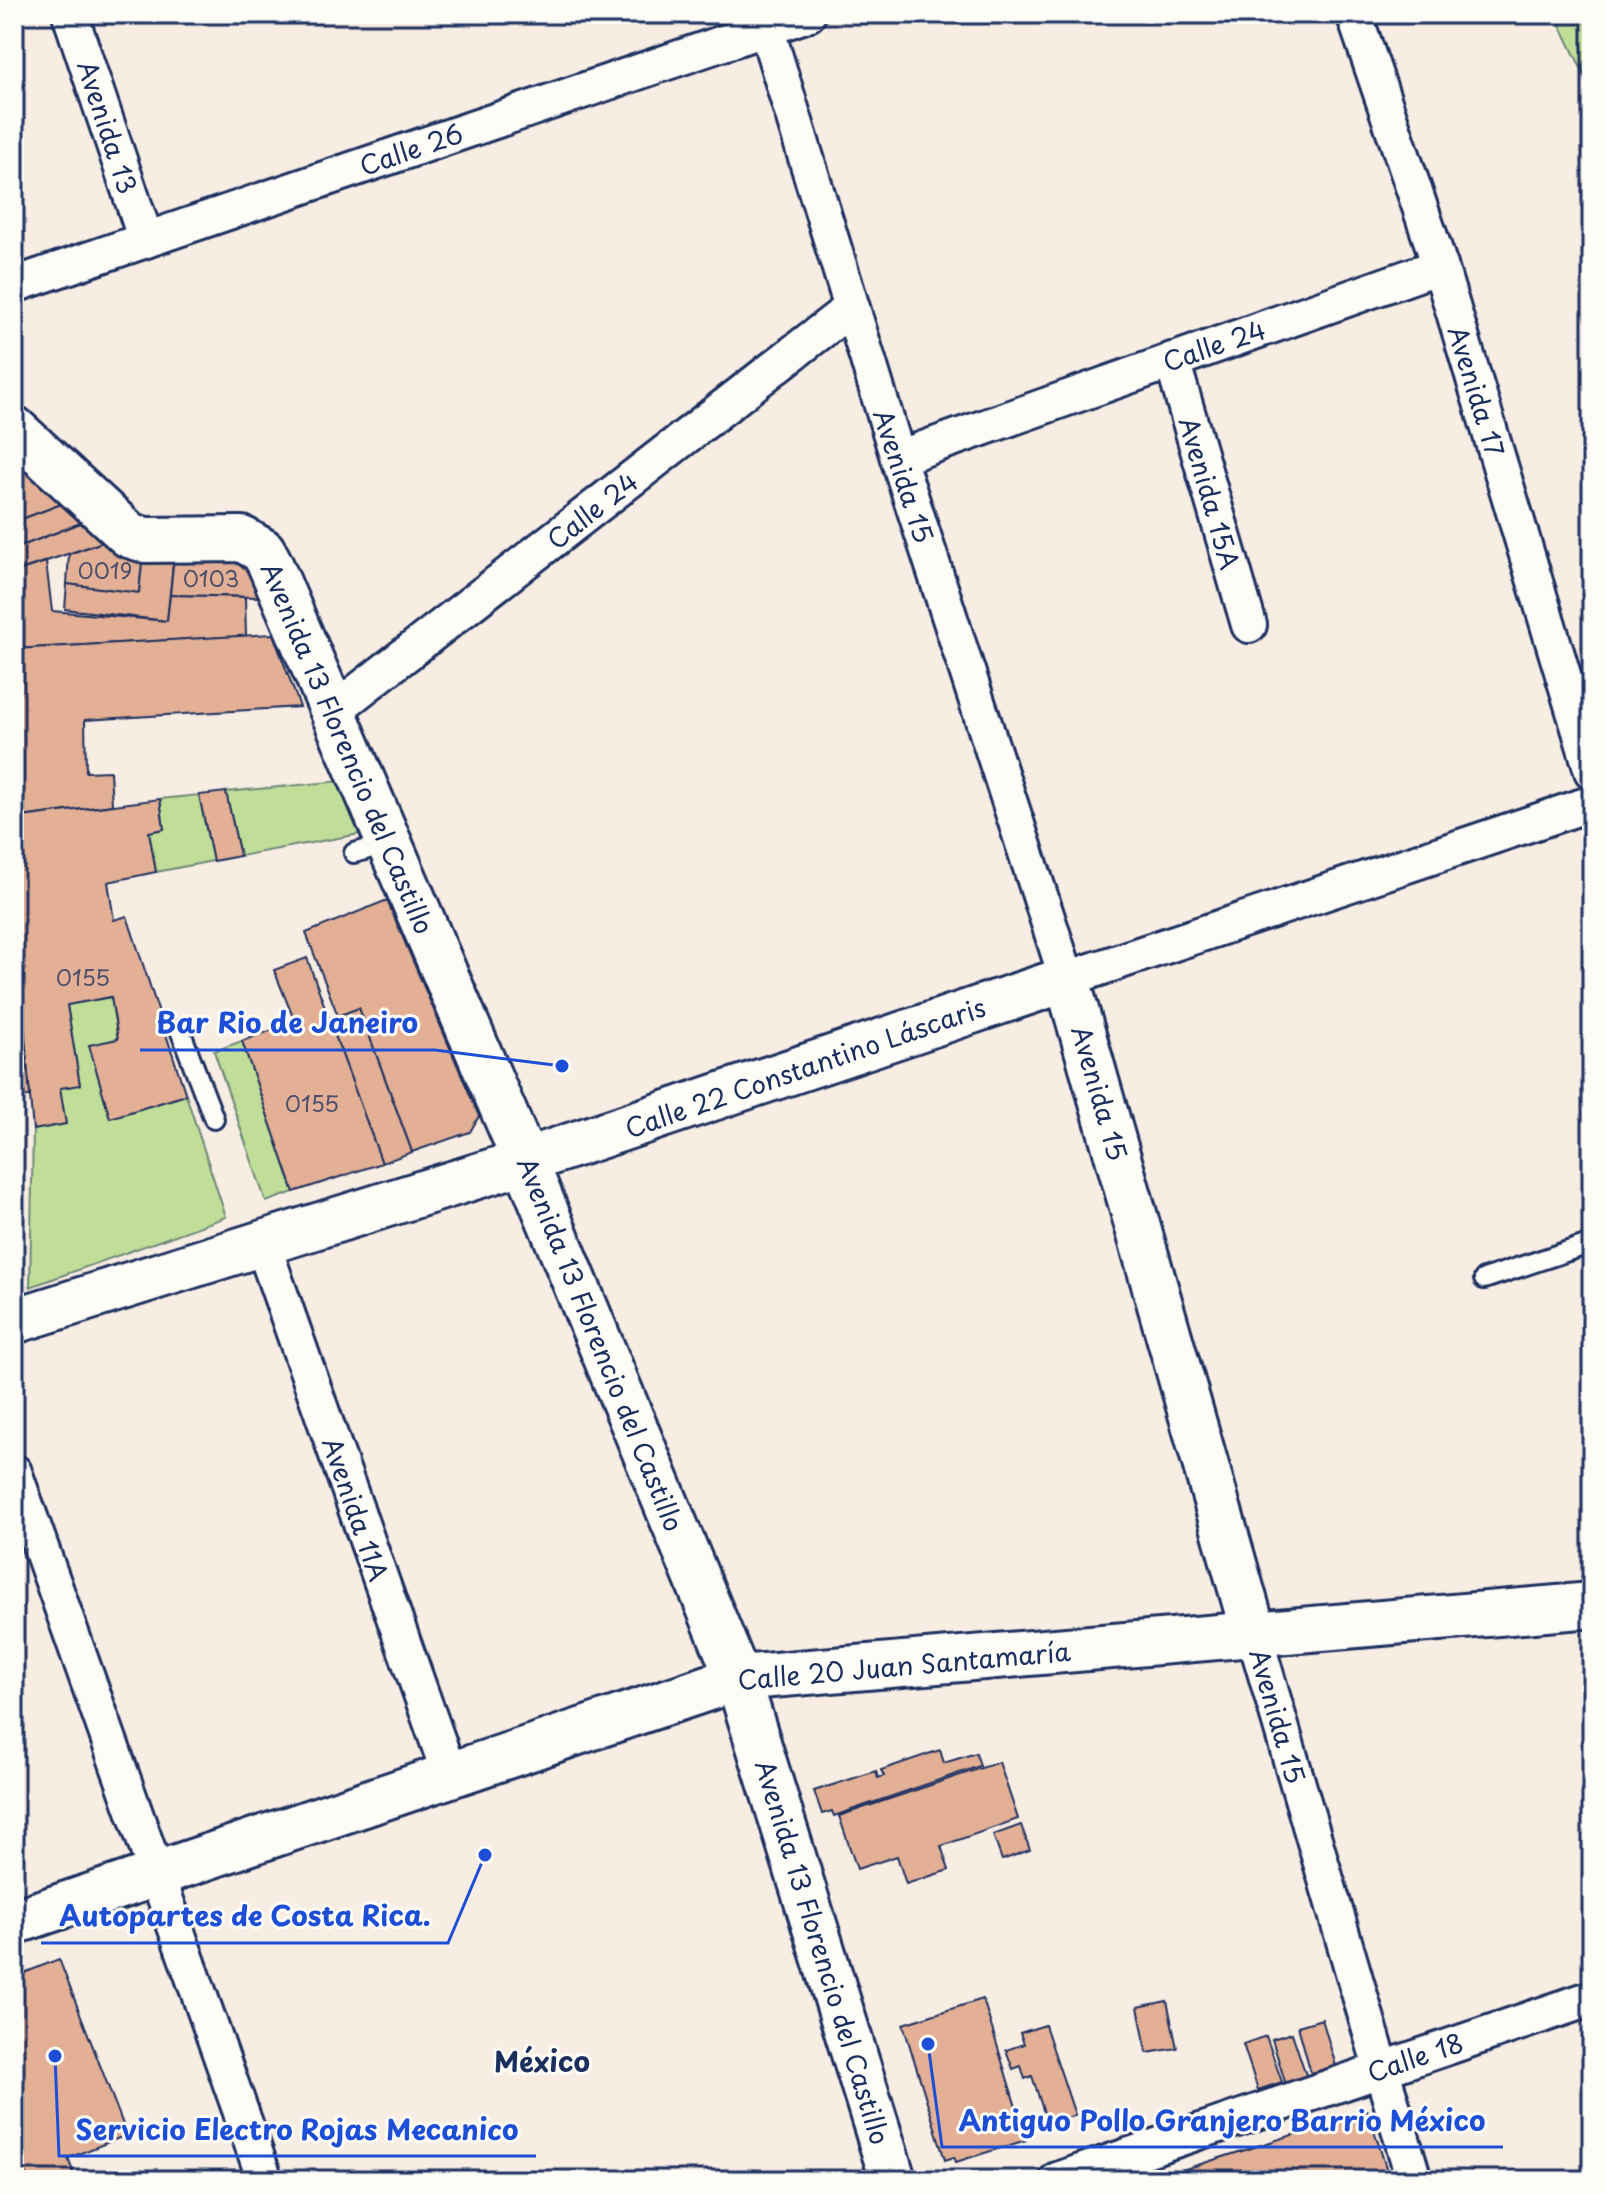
<svg xmlns="http://www.w3.org/2000/svg" width="1606" height="2194" font-family="'Playpen Sans',sans-serif">
	<style>
		.green { fill: #c0de97; stroke: #6e867a; stroke-width: 2 }
		.building { fill: #e3b095; stroke: #1b2f5e; stroke-width: 2 }
		.lines { fill: none; stroke-linecap: round; stroke-linejoin: round }
		.service-casing { stroke: #1b2f5e; stroke-width: 24 }
		.minor-casing { stroke: #1b2f5e; stroke-width: 40 }
		.tertiary-casing { stroke: #1b2f5e; stroke-width: 50 }
		.service { stroke: #fdfcf7; stroke-width: 18 }
		.minor { stroke: #fdfcf7; stroke-width: 34 }
		.tertiary { stroke: #fdfcf7; stroke-width: 44 }
		.labels { text-anchor: middle; dominant-baseline: central; stroke-width: 6; stroke-linejoin: round; paint-order: stroke }
		.number-label { font-size: 22px; fill: #4d4f6c }
		.street-label { font-size: 26px; fill: #1b2f5e; stroke: #fdfcf7 }
		.neighbourhood-label { font-size: 28px; font-weight: bold; fill: #1b2f5e; stroke: #fdfcf7 }
		.leader { fill: none; stroke: #1d4ed8; stroke-width: 3 }
		.callout-dot { fill: #1d4ed8; stroke: #fdfcf7; stroke-width: 3 }
		.callout-label { font-size: 28px; text-anchor: middle; font-weight: bold; fill: #1d4ed8; stroke: #fdfcf7; stroke-width: 6; stroke-linejoin: round; paint-order: stroke }
	</style>
	<rect width="100%" height="100%" fill="#f8ede3"/>
	<filter id="ink" filterUnits="userSpaceOnUse"><feTurbulence type="fractalNoise" baseFrequency=".0125" numOctaves="2"/><feDisplacementMap in="SourceGraphic" scale="16" xChannelSelector="R" yChannelSelector="G"/><feConvolveMatrix kernelMatrix="1 2 1 2 8 2 1 2 1" color-interpolation-filters="sRGB"/></filter>
	<g filter="url(#ink)">
		<g class="green">
			<path d="M1555,14H1592V91Z"/>
			<path d="M341,781L360,834L240,856L226,792Z"/>
			<path d="M199,795L213,861L156,872L149,832L164,829L160,799Z"/>
			<path d="M111,997L118,1039L90,1046L110,1118L186,1095L226,1217L30,1287L33,1130L65,1124L60,1088L80,1085L67,1005Z"/>
			<path d="M242,1041L294,1192L266,1202L214,1051Z"/>
		</g>
		<g class="building">
			<path d="M14,447L67,502L14,522Z"/>
			<path d="M67,502L86,521L14,549V522Z"/>
			<path d="M86,521L106,541L14,572V549Z"/>
			<path d="M106,541L143,554L139,593L67,584L69,554Z"/>
			<path d="M143,554L174,555L167,621L65,609L67,584L139,593Z"/>
			<path d="M174,555L244,559L258,597L170,595Z"/>
			<path d="M46,562L52,611L167,621L170,595L245,597L246,636L14,649V572Z"/>
			<path d="M273,634L300,707L85,720L86,772L110,771L112,805L14,818V649Z"/>
			<path d="M226,792L240,856L213,861L199,795Z"/>
			<path d="M160,799L164,829L149,832L156,872L108,882L114,920L127,916L186,1095L110,1118L89,1045L118,1039L111,997L67,1005L80,1085L60,1088L66,1124L33,1130L14,921V818Z"/>
			<path d="M387,900L479,1116L470,1132L412,1152L359,1008L338,1016L306,933Z"/>
			<path d="M14,955H18L30,1096L14,1097Z"/>
			<path d="M307,958L382,1163L294,1192L242,1041L295,1022L274,970Z"/>
			<path d="M359,1008L412,1152L382,1163L329,1019Z"/>
			<path d="M940,1750L944,1763L976,1753L980,1766L834,1816L832,1811L822,1814L814,1791L876,1771L878,1778L884,1776L881,1770Z"/>
			<path d="M999,1762L1018,1819L941,1846L949,1870L906,1884L897,1856L857,1869L839,1816Z"/>
			<path d="M1021,1825L1030,1850L1002,1860L993,1835Z"/>
			<path d="M59,1959L127,2135L68,2158L76,2180H28L14,2143V1977Z"/>
			<path d="M983,1999L1026,2140L956,2162L954,2157L945,2160L903,2024Z"/>
			<path d="M1167,2001L1177,2048L1147,2053L1138,2007Z"/>
			<path d="M1322,2019L1336,2066L1311,2073L1298,2026Z"/>
			<path d="M1045,2025L1075,2115L1048,2125L1032,2076L1025,2079L1021,2066L1013,2069L1006,2050L1024,2044L1020,2033Z"/>
			<path d="M1292,2033L1307,2078L1286,2085L1272,2039Z"/>
			<path d="M1266,2036L1282,2082L1258,2090L1243,2044Z"/>
			<path d="M1368,2111L1390,2180H1182L1179,2171Z"/>
		</g>
		<g class="lines">
			<g class="service-casing">
				<g id="service">
					<path d="M354,853L390,843"/>
					<path d="M180,1030L214,1119"/>
					<path d="M1484,1279L1592,1243"/>
				</g>
			</g>
			<g class="minor-casing">
				<g id="minor">
					<path d="M70,14L146,240"/>
					<path d="M762,14L898,458L1067,979L1592,803"/>
					<path d="M1354,14L1440,266L1592,771"/>
					<path d="M14,285L808,14"/>
					<path d="M1172,360L1249,625"/>
					<path d="M898,458L1440,266"/>
					<path d="M333,711L851,308"/>
					<path d="M263,1245L449,1773"/>
					<path d="M14,1472L265,2180"/>
					<path d="M1254,1634L1414,2180"/>
					<path d="M1057,2180L1592,1998"/>
				</g>
			</g>
			<g class="tertiary-casing">
				<g id="tertiary">
					<path d="M14,429L129,535L145,540L242,539L263,551L270,564L525,1161L738,1678L893,2180"/>
					<path d="M14,1321L525,1161L1067,979L1254,1634"/>
					<path d="M14,1922L738,1678L1592,1605"/>
				</g>
			</g>
			<use href="#service" class="service"/>
			<use href="#minor" class="minor"/>
			<use href="#tertiary" class="tertiary"/>
		</g>
	</g>
	<g class="labels">
		<g class="number-label">
			<text x="105" y="569">0019</text>
			<text x="211" y="577">0103</text>
			<text x="83" y="976">0155</text>
			<text x="312" y="1102">0155</text>
		</g>
		<g class="street-label">
			<text transform="translate(108 127) rotate(72)">Avenida 13</text>
			<text transform="translate(411 149) rotate(-19)">Calle 26</text>
			<text transform="translate(1214 345) rotate(-19)">Calle 24</text>
			<text transform="translate(1477 391) rotate(73)">Avenida 17</text>
			<text transform="translate(904 476) rotate(72)">Avenida 15</text>
			<text transform="translate(1210 493) rotate(74)">Avenida 15A</text>
			<text transform="translate(592 510) rotate(-38)">Calle 24</text>
			<text transform="translate(348 748) rotate(67)">Avenida 13 Florencio del Castillo</text>
			<text transform="translate(805 1067) rotate(-19)">Calle 22 Constantino Láscaris</text>
			<text transform="translate(1100 1093) rotate(74)">Avenida 15</text>
			<text transform="translate(601 1344) rotate(68)">Avenida 13 Florencio del Castillo</text>
			<text transform="translate(356 1509) rotate(71)">Avenida 11A</text>
			<text transform="translate(904 1665) rotate(-5)">Calle 20 Juan Santamaría</text>
			<text transform="translate(1278 1716) rotate(74)">Avenida 15</text>
			<text transform="translate(823 1952) rotate(73)">Avenida 13 Florencio del Castillo</text>
			<text transform="translate(1415 2057) rotate(-19)">Calle 18</text>
		</g>
		<g class="neighbourhood-label">
			<text x="542" y="2060">México</text>
		</g>
	</g>
	<path class="leader" d="M562 1066L435 1050H140M485 1855L448 1943H41M928 2044L942 2147H1503M55 2056L59 2156H536"/>
	<g class="callout-dot">
		<circle cx="562" cy="1066" r="8"/>
		<circle cx="485" cy="1855" r="8"/>
		<circle cx="928" cy="2044" r="8"/>
		<circle cx="55" cy="2056" r="8"/>
	</g>
	<g class="callout-label">
		<text x="287" y="1033">Bar Rio de Janeiro</text>
		<text x="245" y="1926">Autopartes de Costa Rica.</text>
		<text x="1222" y="2131">Antiguo Pollo Granjero Barrio México</text>
		<text x="297" y="2140">Servicio Electro Rojas Mecanico</text>
	</g>
	<rect width="1606" height="2194" fill="none" stroke="#fdfcf7" stroke-width="48"/>
	<rect x="24" y="24" width="1558" height="2146" fill="none" stroke="#1b2f5e" stroke-width="3" filter="url(#ink)"/>
</svg>
